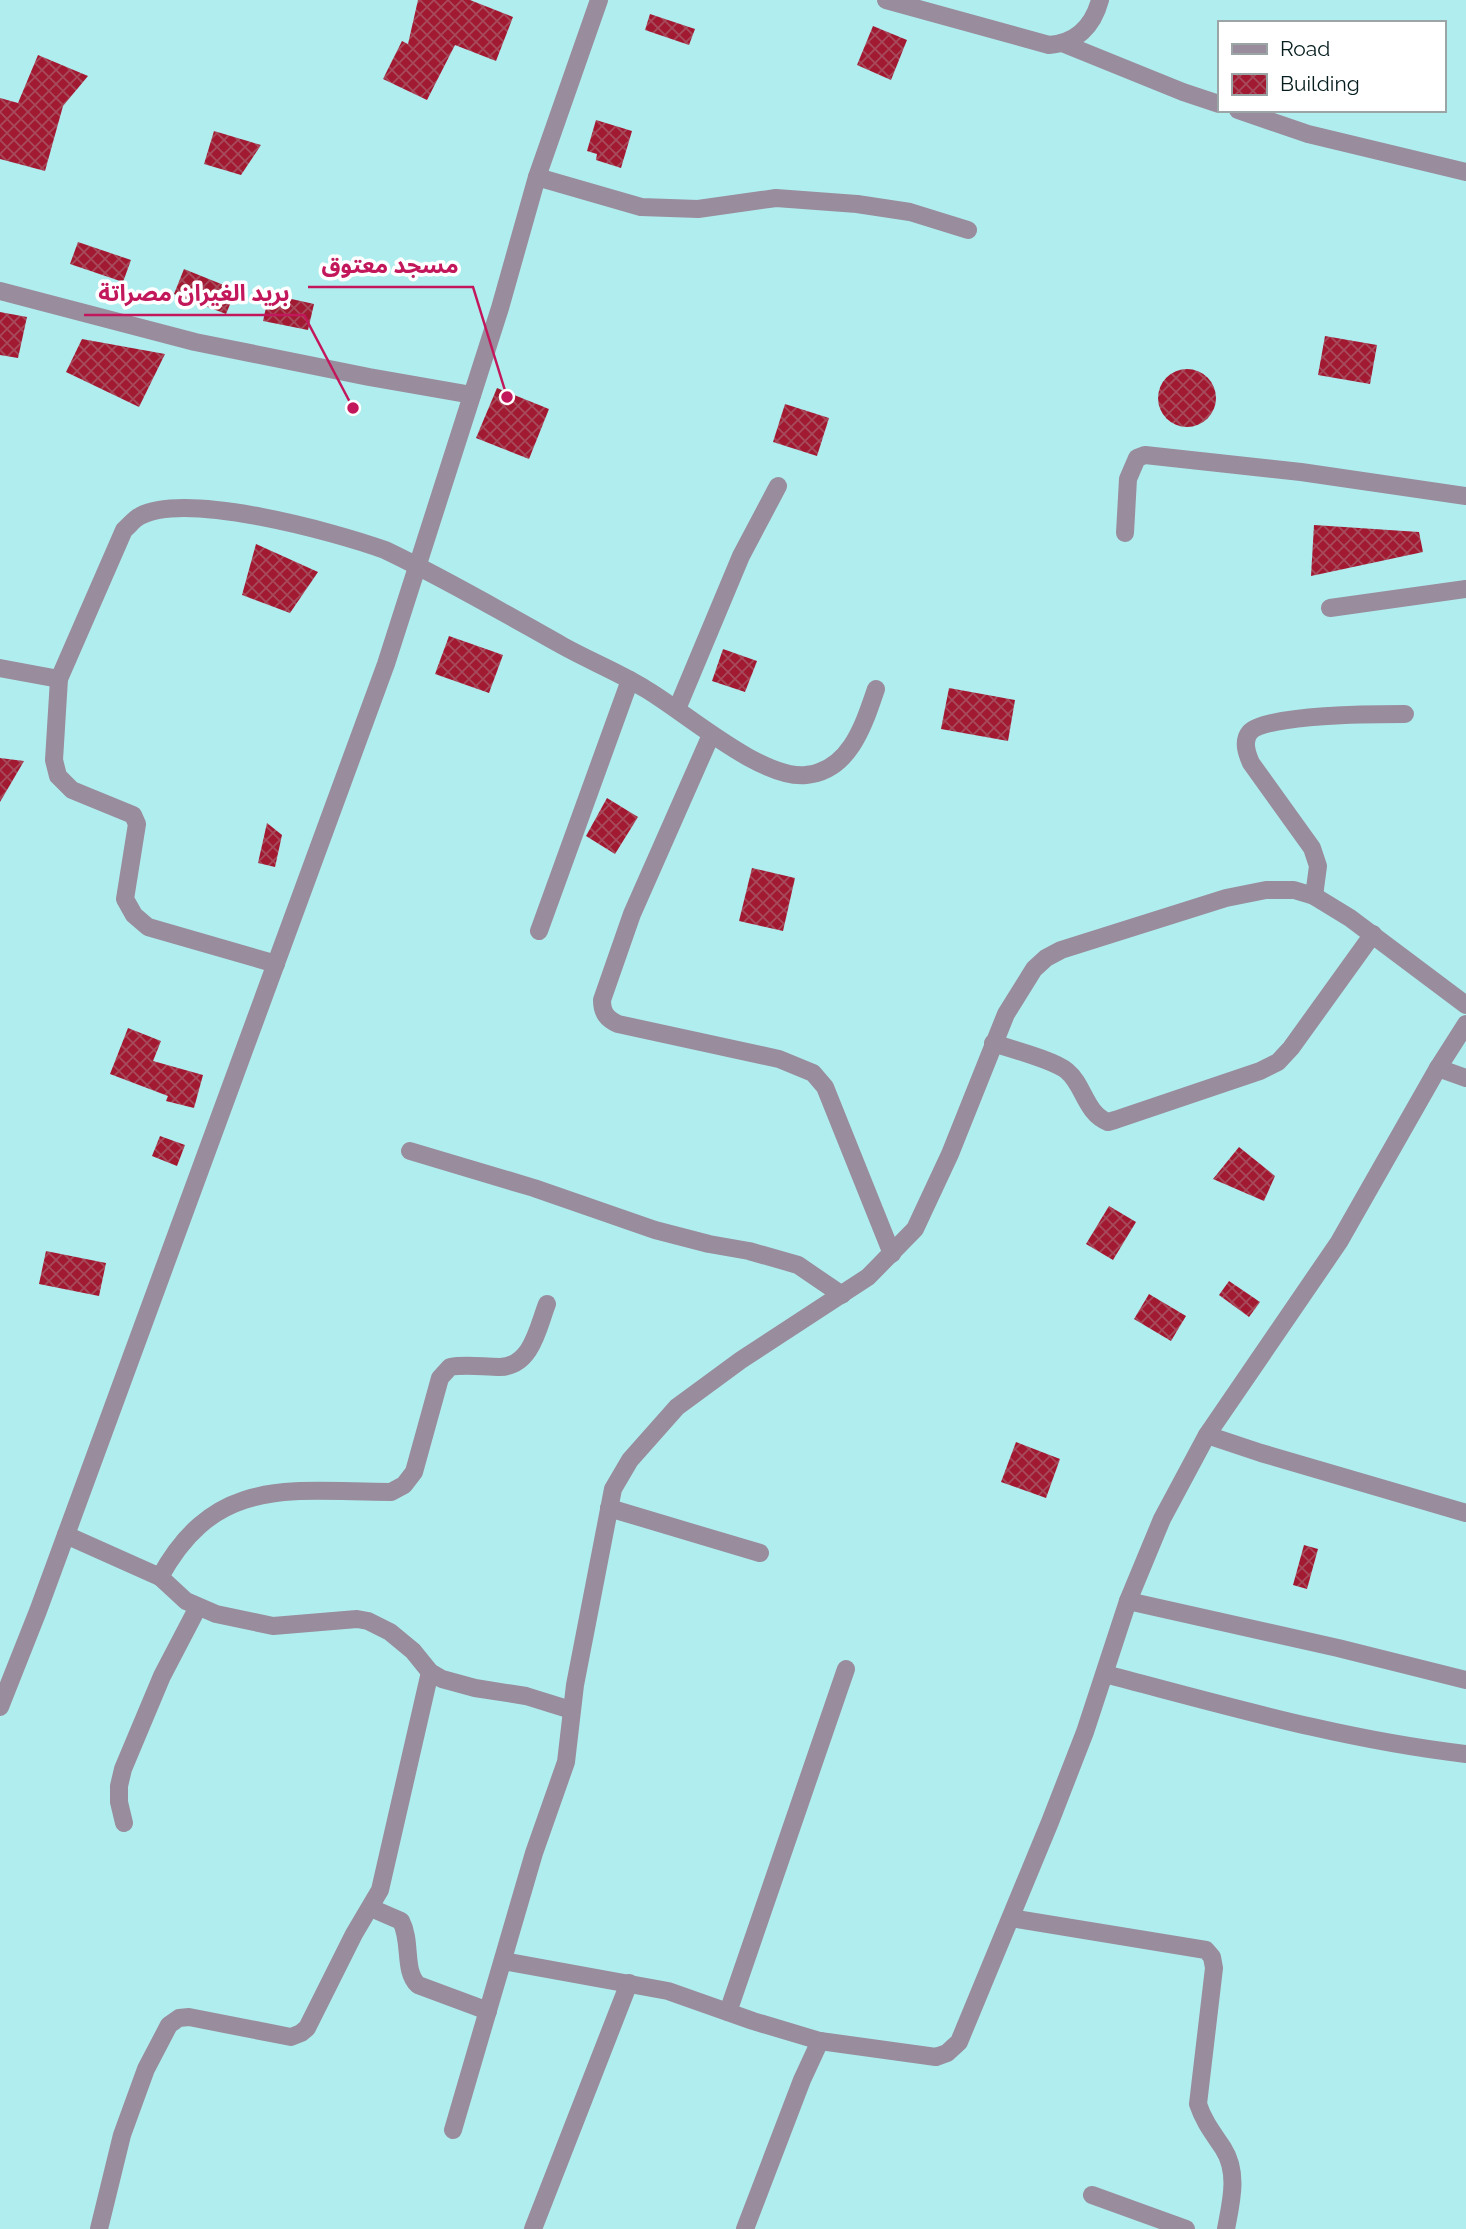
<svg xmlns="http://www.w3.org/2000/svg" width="1466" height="2229" font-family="Raleway,'Noto Sans Arabic',sans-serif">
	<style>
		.building { fill: url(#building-cross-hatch) }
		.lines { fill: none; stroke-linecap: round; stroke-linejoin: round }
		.minor { stroke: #998c9c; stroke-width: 18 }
		.tertiary { stroke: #998c9c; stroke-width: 18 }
		.leader { fill: none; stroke: #c2185b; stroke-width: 2.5 }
		.callout-dot { fill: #c2185b; stroke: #fff; stroke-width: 2.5 }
		.callout-label { font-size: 23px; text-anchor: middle; font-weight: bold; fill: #c2185b; stroke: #fff; stroke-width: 7; stroke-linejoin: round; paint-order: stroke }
	</style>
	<defs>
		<pattern id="building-cross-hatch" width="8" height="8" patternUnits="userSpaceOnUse" patternTransform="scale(1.75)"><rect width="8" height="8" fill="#a11a32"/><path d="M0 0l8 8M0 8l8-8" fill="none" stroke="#a74a5b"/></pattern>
	</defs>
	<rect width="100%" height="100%" fill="#b0edef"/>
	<g class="building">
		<path d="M418,0H470L513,17L496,61L455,45L427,100L383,79L402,41L408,44Z"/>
		<path d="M650,14L695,29L689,45L645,30Z"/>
		<path d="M873,26L907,40L891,80L857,65Z"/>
		<path d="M38,55L88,76L63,106L45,171L0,159V98L18,103Z"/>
		<path d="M596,120L632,131L621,168L596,160L597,154L587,151Z"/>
		<path d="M214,131L261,145L241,175L204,164Z"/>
		<path d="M78,242L131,260L123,282L70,264Z"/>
		<path d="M184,269L236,290L226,314L174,294Z"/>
		<path d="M269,294L314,304L308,330L263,321Z"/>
		<path d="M0,312L27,317L18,358L0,355Z"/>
		<path d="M1325,336L1377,345L1370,384L1318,375Z"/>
		<path d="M82,339L165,354L139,407L66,372Z"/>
		<circle cx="1187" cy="398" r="29"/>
		<path d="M497,388L549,409L529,459L476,438Z"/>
		<path d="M785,404L829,418L817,456L773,442Z"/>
		<path d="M1314,525L1419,532L1423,552L1311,576Z"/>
		<path d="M256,544L318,572L290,613L242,595Z"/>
		<path d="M449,636L503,655L489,693L435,674Z"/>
		<path d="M723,649L757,661L745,692L712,681Z"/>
		<path d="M949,688L1015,700L1008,741L941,729Z"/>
		<path d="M0,758L24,761L0,802Z"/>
		<path d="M607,798L638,817L615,854L586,836Z"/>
		<path d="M267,823L282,835L275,867L258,863Z"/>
		<path d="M752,868L795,878L783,931L739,921Z"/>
		<path d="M128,1028L161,1041L153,1061L203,1075L194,1108L166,1101L168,1096L110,1074Z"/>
		<path d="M160,1136L185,1145L177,1166L152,1156Z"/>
		<path d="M1239,1147L1275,1176L1264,1201L1213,1179Z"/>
		<path d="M1109,1206L1136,1222L1113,1260L1086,1244Z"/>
		<path d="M46,1251L106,1263L99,1296L39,1284Z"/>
		<path d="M1229,1281L1260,1302L1249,1317L1219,1295Z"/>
		<path d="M1149,1294L1186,1316L1171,1341L1134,1319Z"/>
		<path d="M1016,1442L1060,1459L1046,1498L1001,1482Z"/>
		<path d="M1304,1545L1318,1549L1307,1589L1293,1585Z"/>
	</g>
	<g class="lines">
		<g class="minor">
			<path d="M1062,43L1183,92L1219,104"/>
			<path d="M1238,110L1308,134L1466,172"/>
			<path d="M537,177L641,207L698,209L776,198L857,204L910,212L968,230"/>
			<path d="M0,291L195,342L369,377L472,395"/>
			<path d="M1125,533L1128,479L1137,458L1145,455L1301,472L1466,496"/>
			<path d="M1330,608L1466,589"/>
			<path d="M0,668L59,679"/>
			<path d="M677,709L741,556L778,486"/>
			<path d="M711,735L632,914L602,1000C602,1013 607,1019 618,1024L779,1059L813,1073L825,1087L892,1254"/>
			<path d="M1314,896L1318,866L1312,848L1251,763C1247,754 1242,741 1250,732C1266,714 1377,714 1405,714"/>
			<path d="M539,931L630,680"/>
			<path d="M276,964L148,927L134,915L125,899L137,824L133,815L72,790L58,776L54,760L59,679L124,530C129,526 134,519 140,516C187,491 335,532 385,550C446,579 504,613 563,646C590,661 618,672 644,688C684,711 761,780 806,775C850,771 864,724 876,689"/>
			<path d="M993,1043C1011,1049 1054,1060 1067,1071C1084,1085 1085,1113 1108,1122L1115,1120L1260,1071L1278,1062L1291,1048L1373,934"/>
			<path d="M1438,1068L1466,1078"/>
			<path d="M410,1151L534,1188L655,1230L709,1244L749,1251L798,1265L842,1295"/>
			<path d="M1207,1435L1261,1453L1466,1513"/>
			<path d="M609,1508L760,1553"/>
			<path d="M66,1535L160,1577L186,1601L216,1614L273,1626L357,1619L368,1621L390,1632L413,1651L430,1672L442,1679L475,1688L526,1696L571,1710"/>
			<path d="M160,1577C216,1474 292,1492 391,1492L404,1485L414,1472L440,1378L450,1367C467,1364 483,1367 500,1367C532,1366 538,1327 547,1304"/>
			<path d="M1128,1601L1338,1648L1466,1680"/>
			<path d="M1105,1674C1224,1705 1343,1740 1466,1754"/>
			<path d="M124,1823L119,1802V1786L123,1769L162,1676L198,1607"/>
			<path d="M371,1908L401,1921C412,1942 403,1971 418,1985L488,2011"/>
			<path d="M1011,1918L1206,1950L1212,1957L1214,1968L1198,2104C1204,2122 1213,2133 1223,2148C1239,2173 1231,2202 1226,2229"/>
			<path d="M503,1961L668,1991L753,2021L820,2041L936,2057L947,2053L959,2042L1050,1822L1085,1732L1128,1601L1162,1519L1207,1435L1339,1242L1438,1068L1466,1024"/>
			<path d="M728,2012L846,1669"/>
			<path d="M453,2130L534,1853L566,1762L575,1685L613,1489L630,1460L677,1407L741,1360L868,1277L915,1229L950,1154L1006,1014L1034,969L1046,958L1061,950L1226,898L1266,890H1294L1314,896L1350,918L1466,1005"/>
			<path d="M1092,2195L1186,2229"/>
			<path d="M99,2229L122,2135L146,2069L169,2025L179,2018L189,2017L291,2037L301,2033L307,2028L354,1934L380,1890L430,1672"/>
			<path d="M533,2229L629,1983"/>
			<path d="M745,2229L802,2080L820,2041"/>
		</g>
		<g class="tertiary">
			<path d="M886,0L1049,45C1077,43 1093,26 1100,0"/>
			<path d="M0,1707L38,1611L386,664L500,308L537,177L599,0"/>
		</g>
	</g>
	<path class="leader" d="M507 397L473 287H308M353 408L304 315H84"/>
	<g class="callout-dot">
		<circle cx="507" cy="397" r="7"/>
		<circle cx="353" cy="408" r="7"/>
	</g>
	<g class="callout-label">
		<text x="390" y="273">مسجد معتوق</text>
		<text x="194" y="301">بريد الغيران مصراتة</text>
	</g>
	<rect x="1218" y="21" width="228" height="91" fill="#ffffff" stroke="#9ba5a5" stroke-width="2"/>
	<rect x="1232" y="44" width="35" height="10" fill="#998c9c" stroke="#9ba5a5" stroke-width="2"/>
	<text x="1280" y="56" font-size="21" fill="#051d1e">Road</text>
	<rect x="1232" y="74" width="35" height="21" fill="url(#building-cross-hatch)" stroke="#9ba5a5" stroke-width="2"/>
	<text x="1280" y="91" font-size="21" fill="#051d1e">Building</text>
</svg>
